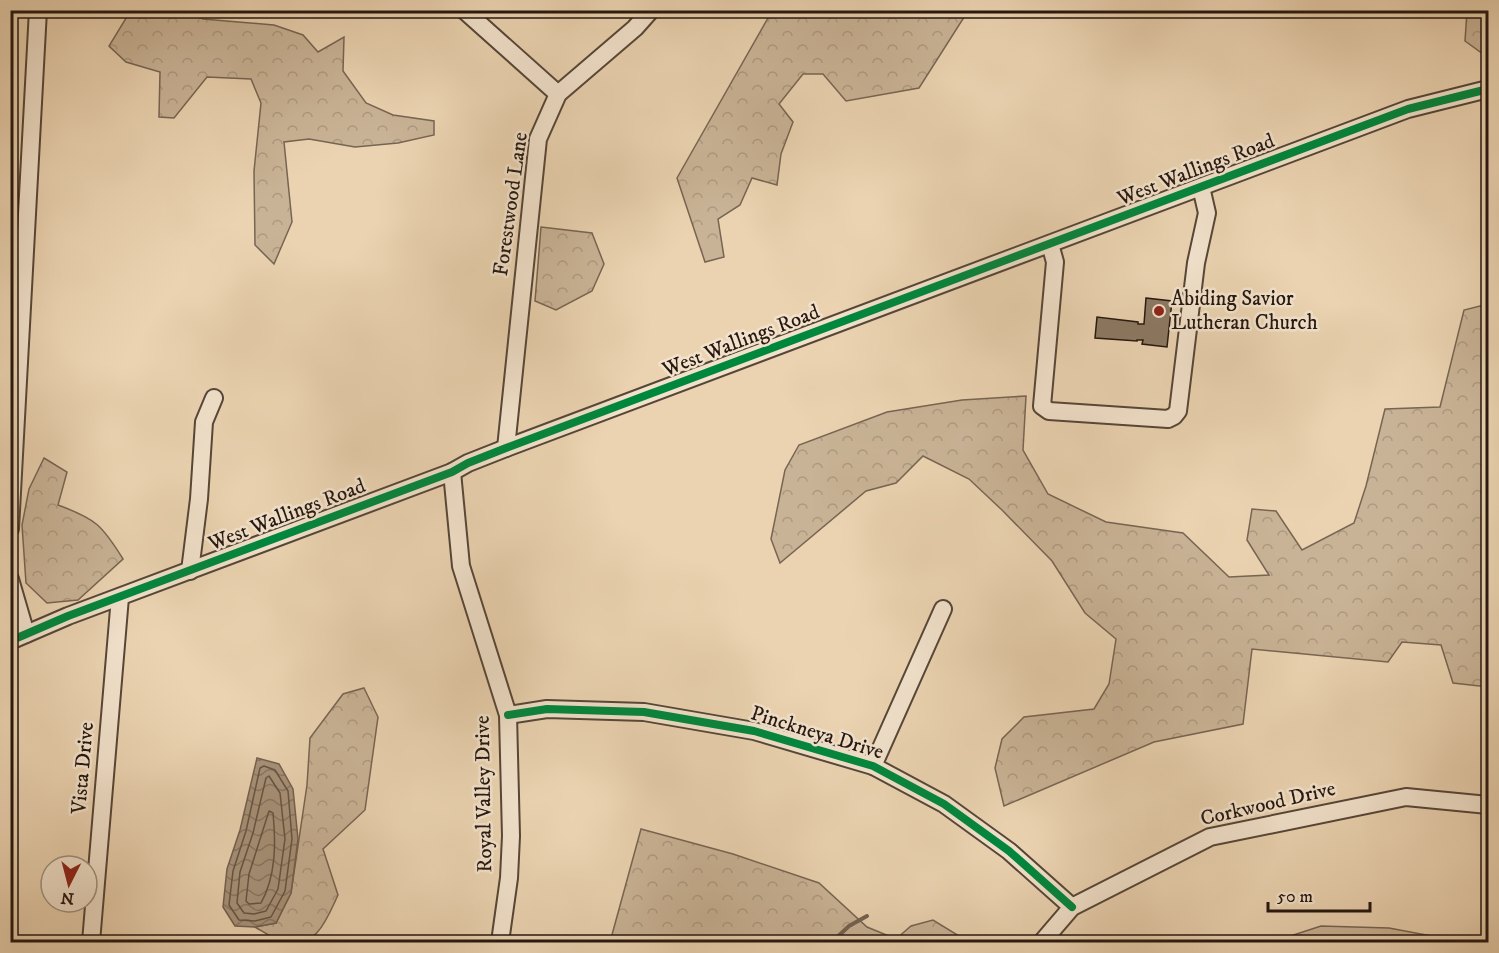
<svg xmlns="http://www.w3.org/2000/svg" width="1499" height="953" font-family="'IM FELL DW Pica',serif">
	<style>
		.forest { fill: url(#forest-crowns); stroke: #776553; stroke-width: 1.5 }
		.water { fill: url(#water-waves); stroke: #746150; stroke-width: 1.5 }
		.lines { fill: none; stroke-linecap: round; stroke-linejoin: round }
		.shore { stroke: #665545; stroke-width: 1.5 }
		.stream { stroke: #746150; stroke-width: 4 }
		.building { fill: #8c7964; stroke: #251710; stroke-width: 1.5 }
		.minor-casing { stroke: #564638; stroke-width: 20 }
		.minor { stroke: #f2e2cc; stroke-width: 16 }
		.cycleway-casing { stroke: #f2e2cc; stroke-width: 11 }
		.cycleway { stroke: #00873e; stroke-width: 8 }
		.poi-dot { fill: #8f2418; stroke: #f2e2cc; stroke-width: 2 }
		.labels { text-anchor: middle; dominant-baseline: central; stroke-width: 5; stroke-linejoin: round; paint-order: stroke }
		.street-label { font-size: 21px; fill: #251710; stroke: #f2e2cc }
		.poi-label { font-size: 21px; fill: #251710; stroke: #f2e2cc; text-anchor: start }
	</style>
	<defs>
		<pattern id="forest-crowns" width="20" height="18" patternUnits="userSpaceOnUse" patternTransform="scale(1.5)"><rect width="20" height="18" fill="#c9b396"/><path d="M2 6a3 3 0 1 1 6 0M12 15a3 3 0 1 1 6 0" fill="none" stroke="#ac9980"/></pattern>
		<pattern id="water-waves" width="16" height="10" patternUnits="userSpaceOnUse" patternTransform="scale(1.5)"><rect width="16" height="10" fill="#a8937a"/><path d="M0 5q4-4 8 0t8 0" fill="none" stroke="#897763"/></pattern>
	</defs>
	<rect width="100%" height="100%" fill="#ebd3b1"/>
	<filter id="stains"><feTurbulence type="fractalNoise" baseFrequency=".00333" numOctaves="4"/><feColorMatrix values="0 0 0 0 .2 0 0 0 0 .09 0 0 0 0 .02 0 0 0 .5 -.17"/></filter>
	<radialGradient id="worn" r=".72"><stop offset=".6" stop-color="#630" stop-opacity="0"/><stop offset="1" stop-color="#630" stop-opacity=".3"/></radialGradient>
	<g class="forest">
		<path d="M131,10L190,11L203,19L274,25L303,35L318,52L344,37L343,71L366,103L393,115L434,121V135L398,143L355,147L309,139L284,142L292,222L274,264L255,245L254,171L261,103L251,79L207,77L174,118L159,117L160,72L126,62L109,46Z"/>
		<path d="M772,11H968L919,88L846,101L823,74H803L779,104L793,122L781,154L777,185L752,178L740,205L718,219L724,257L705,262L677,178Z"/>
		<path d="M1467,11H1488V54H1483L1465,41Z"/>
		<path d="M541,227L592,233L604,264L592,291L556,310L535,301Z"/>
		<path d="M1488,304V687L1453,683L1441,645L1402,642L1388,662L1252,649L1243,724L1154,742L1004,806L995,768L1002,739L1024,717L1094,709L1109,684L1116,639L1085,613L1052,561L1002,510L969,479L923,456L896,483L866,491L780,563L771,539L785,470L799,445L887,412L962,400L1026,396L1023,450L1048,494L1106,522L1183,533L1229,577L1269,575L1247,540L1252,509L1276,511L1302,550L1354,523L1366,486L1385,409L1440,407L1464,310Z"/>
		<path d="M44,458L67,472L58,505C96,519 102,525 123,559L78,600L47,603L26,583L22,525L29,489Z"/>
		<path d="M364,688L378,717L365,810L323,849L338,895C327,918 317,949 286,942C276,941 264,932 255,927L276,923L291,893L307,785L310,738L343,694Z"/>
		<path d="M641,829L733,854L819,883L867,927L896,939L911,926L933,920L964,939L962,942H610Z"/>
		<path d="M1321,926L1389,928L1453,940L1488,938V942H1272Z"/>
	</g>
	<path class="water" d="M257,758L279,764L293,789L298,839L291,893L276,923L255,927L235,926L223,907L227,869L240,830Z"/>
	<g class="lines">
		<g class="shore">
			<path d="M264,766L275,770L288,791L292,839L285,891L271,917L255,921L239,920L229,905L233,871L246,831L260,768Z"/>
			<path d="M269,776L280,793L285,839L278,889L266,911L254,914L244,913L237,903L240,872L253,833L266,778Z"/>
			<path d="M269,811L273,813C276,843 276,876 261,903L249,904L246,901L249,874Z"/>
		</g>
		<path class="stream" d="M832,942L849,926L867,916"/>
	</g>
	<path class="building" d="M1146,298L1172,301L1167,347L1142,344L1143,340H1137V341L1095,338L1097,317L1138,322V324H1144Z"/>
	<g class="lines">
		<g class="minor-casing">
			<g id="minor">
				<path d="M464,10L558,94"/>
				<path d="M1050,244L1055,262L1042,406L1049,411L1168,419L1174,416L1178,411L1196,263L1207,213L1201,187"/>
				<path d="M506,448L538,139L558,94L635,28L651,10"/>
				<path d="M452,472L461,566L508,715L511,836L509,878L500,942"/>
				<path d="M10,529L38,10"/>
				<path d="M190,571L199,499L204,422L214,398"/>
				<path d="M10,579L26,634"/>
				<path d="M10,641L68,616L452,472L468,463L506,448L1408,109L1488,89"/>
				<path d="M508,715L547,709L644,712L754,731L873,766L944,804L1009,851L1072,907"/>
				<path d="M873,766L943,609"/>
				<path d="M91,942L120,597"/>
				<path d="M1042,942L1072,907L1210,837L1406,797L1488,805"/>
			</g>
		</g>
		<use href="#minor" class="minor"/>
		<g class="cycleway-casing">
			<g id="cycleway">
				<path d="M10,641L68,616L452,472L468,463L506,448L1408,109L1488,89"/>
				<path d="M508,715L547,709L644,712L754,731L873,766L944,804L1009,851L1072,907"/>
			</g>
		</g>
		<use href="#cycleway" class="cycleway"/>
	</g>
	<circle class="poi-dot" cx="1159" cy="311" r="6"/>
	<g class="labels">
		<g class="street-label">
			<text transform="translate(1196 170) rotate(-21)">West Wallings Road</text>
			<text transform="translate(511 204) rotate(-82)">Forestwood Lane</text>
			<text transform="translate(741 341) rotate(-21)">West Wallings Road</text>
			<text transform="translate(287 515) rotate(-21)">West Wallings Road</text>
			<text transform="translate(817 733) rotate(17)">Pinckneya Drive</text>
			<text transform="translate(83 768) rotate(-85)">Vista Drive</text>
			<text transform="translate(484 794) rotate(-91)">Royal Valley Drive</text>
			<text transform="translate(1268 804) rotate(-13)">Corkwood Drive</text>
		</g>
		<g class="poi-label">
			<text x="1171" y="299">Abiding Savior<tspan x="1171" dy="24">Lutheran Church</tspan></text>
		</g>
	</g>
	<rect width="1499" height="953" fill="none" stroke="#ebd3b1" stroke-width="36"/>
	<rect x="12" y="12" width="1475" height="929" fill="none" stroke="#251710" stroke-width="3"/>
	<rect x="18" y="18" width="1463" height="917" fill="none" stroke="#251710" stroke-width="1.5"/>
	<g transform="translate(69 884) rotate(186)"><circle r="28" fill="#f2e2cc" stroke="#a09181" stroke-width="1.5"/>
	<path d="M0-4.5L10 22L0 15L-10 22Z" fill="#8f2418"/>
	<text y="-9" font-size="16" font-weight="bold" text-anchor="middle" fill="#251710">N</text>
	</g>
	<path d="M1268 902v9h102v-9" fill="none" stroke="#251710" stroke-width="3"/>
	<text x="1277" y="902" font-size="18" fill="#251710" stroke="#f2e2cc" stroke-width="4.5" paint-order="stroke">50 m</text>
	<rect width="100%" height="100%" filter="url(#stains)"/>
	<rect width="100%" height="100%" fill="url(#worn)"/>
</svg>
